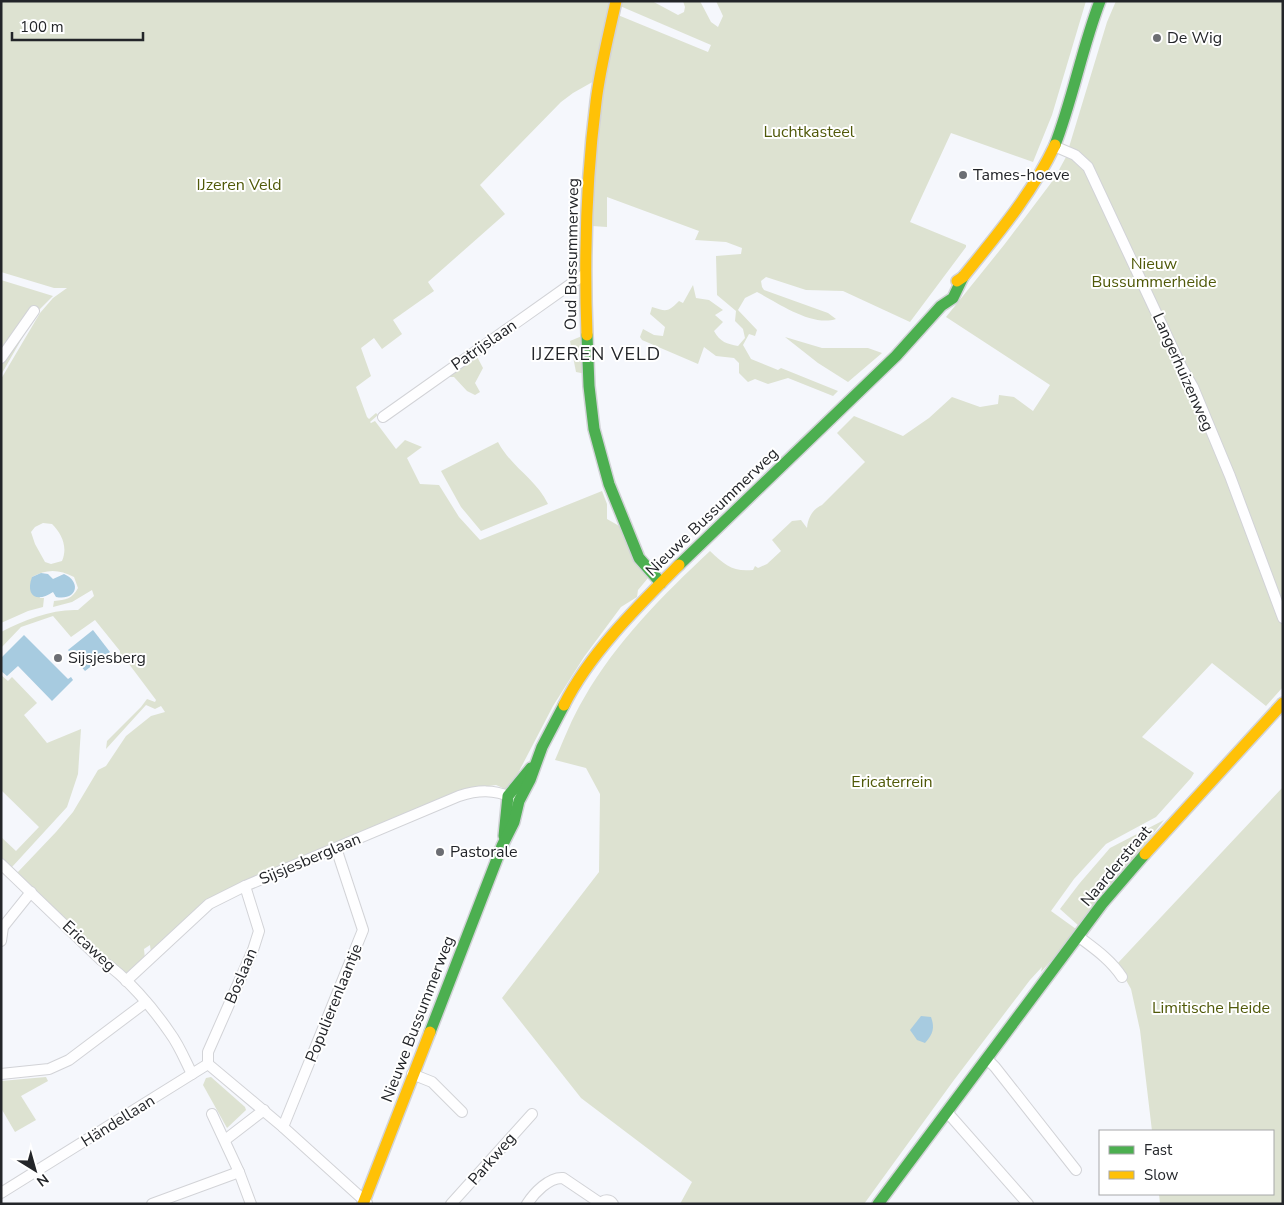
<svg xmlns="http://www.w3.org/2000/svg" width="1284" height="1205" font-family="'Nunito Sans',sans-serif">
	<style>
		.green { fill: #dde2d1; fill-rule: evenodd }
		.water { fill: #a7cbe0 }
		.lines { fill: none; stroke-linecap: round; stroke-linejoin: round }
		.street-casing { stroke: #d2d3d7; stroke-width: 12 }
		.fast-casing { stroke: #d2d3d7; stroke-width: 14 }
		.slow-casing { stroke: #d2d3d7; stroke-width: 14 }
		.street { stroke: #fefeff; stroke-width: 10 }
		.fast { stroke: #4caf50; stroke-width: 11 }
		.slow { stroke: #ffc107; stroke-width: 11 }
		.poi-dot { fill: #6c6e73; stroke: #fff; stroke-width: 2 }
		.labels { text-anchor: middle; dominant-baseline: central; stroke-width: 4; stroke-linejoin: round; paint-order: stroke }
		.poi-label { font-size: 16px; fill: #232529; stroke: #fff; text-anchor: start }
		.park-label { font-size: 16px; fill: #505909; stroke: #fff }
		.street-label { font-size: 16px; fill: #232529; stroke: #fff }
		.neighbourhood-label { font-size: 18px; letter-spacing: 1px; fill: #232529; stroke: #fff }
	</style>
	<rect width="100%" height="100%" fill="#f5f7fc"/>
	<g class="green">
		<path d="M1,1H612L596,80L573,93L561,102L480,185L505,214L428,282L434,291L393,320L402,334L382,349L374,338L361,348L371,376L356,387L367,417L369,419L376,413L378,415L370,422L371,423L375,421L396,449L405,440L422,447L407,458L420,484L439,485L459,517L480,540L602,491L607,504V519L621,527L648,578L638,590L637,597L621,607L584,657L553,706L515,779L505,789L496,785L468,789L207,903L151,953L150,945L144,949L145,959L124,977L72,925L17,873L56,832L73,812L98,770L106,766L126,736L151,716L165,712L161,706L155,709L146,705L106,749L107,741L141,707L147,699L155,702L156,700L126,660L119,664L120,651L95,620L71,637L53,616L21,627L1,648V632C24,620 52,609 78,610L94,596L92,590L72,602L53,607L54,601C66,600 72,599 78,588L74,577C59,569 46,569 32,577L40,598H44L43,607L28,611L1,623V379L40,313L53,298L67,288H54L1,272ZM43,523L52,524C62,534 68,547 62,561L51,564L45,562L35,544L31,532L35,527Z"/>
		<path d="M621,1H652L678,15L684,12L685,7L683,1H700L711,22L718,27L723,16L716,1H1086L1052,115L1033,162L951,133L910,222L966,245V247L910,322L843,291L806,290L766,277L761,281L762,287L764,290L828,313L836,319C812,327 778,303 757,292L745,298L738,310L757,330L755,336L749,334L743,345L751,359L778,370L781,368L838,391L833,396L788,378L768,384L755,379L748,382L739,373V363L734,358L716,356L704,347L698,364L642,340L640,337L643,329L654,335L663,336L665,327L650,314L652,307C667,312 668,312 679,301L683,303L693,285L696,298L709,300L723,310L715,315L723,322L714,331C720,342 727,344 738,346L745,338L743,329L735,321L736,311L717,295L716,256L741,254L742,248L726,242L695,240L699,231L607,197V227L592,226L594,192L585,189L613,13L708,52L711,45L620,6Z"/>
		<path d="M1116,1H1283V687L1266,706L1212,663L1142,737L1194,773L1191,778L1156,817L1106,844L1074,879L1051,911L1076,929L1075,934L1041,972L1042,967L1030,980L954,1080L864,1204H680L692,1182L581,1098L502,998L599,872L600,794L586,768L555,760C564,739 572,718 584,698C616,642 663,595 710,551C725,565 732,572 753,570L755,566L758,568L767,564L781,551L772,540L792,521L801,520L807,528C808,517 813,509 822,505L865,462L837,433L854,416L903,436L929,418L952,397L980,407L998,404L999,395L1014,397L1033,411L1050,385L946,317L1004,245L1054,179L1066,157L1107,22Z"/>
		<path d="M1,280L53,296L37,312L1,375Z"/>
		<path d="M582,336L586,374L576,372L570,341Z"/>
		<path d="M785,337L822,348H868L882,353L848,382L818,363Z"/>
		<path d="M474,351L483,368L475,383L480,392L475,395L467,391L454,377H444Z"/>
		<path d="M498,442C511,467 536,479 548,504L481,531L461,507L441,471Z"/>
		<path d="M1,675L8,681L12,677L37,703L24,715L47,743L81,729L78,774L67,807L12,867L1,857V837L16,851L39,827L1,790Z"/>
		<path d="M1283,787V1204H1160L1159,1194H1273V1131H1152L1140,1030L1131,989L1117,964Z"/>
		<path d="M1164,820L1079,926L1060,909L1079,884L1110,848Z"/>
		<path d="M46,1077L48,1081L21,1096L36,1120L15,1132L1,1108V1081Z"/>
		<path d="M211,1077L245,1107L246,1110L227,1128L203,1085L206,1078Z"/>
	</g>
	<g class="water">
		<path d="M41,573L48,574L53,579L64,574C82,582 77,601 56,597L53,592C37,603 25,596 32,577Z"/>
		<path d="M93,630L110,652L85,671L68,650Z"/>
		<path d="M24,635L68,679L71,677L73,680L52,701L18,666L7,676L1,671V658Z"/>
		<path d="M921,1016L931,1017C935,1028 933,1034 925,1043L917,1040L910,1030Z"/>
	</g>
	<g class="lines">
		<g class="street-casing">
			<g id="street">
				<path d="M1054,146L1075,155L1088,167L1182,368L1193,387L1230,476L1283,618"/>
				<path d="M1,358L34,311"/>
				<path d="M383,417L585,274"/>
				<path d="M1,864L101,960C126,976 153,1008 170,1033C179,1045 185,1060 192,1074"/>
				<path d="M1079,937C1095,949 1111,960 1122,977"/>
				<path d="M1,941L3,927L31,892"/>
				<path d="M126,981L209,904L245,886L459,796C478,790 494,789 513,798"/>
				<path d="M987,1059L995,1067L1076,1170"/>
				<path d="M208,1064L283,1127L367,1203"/>
				<path d="M208,1064V1052L253,950L259,931L245,886"/>
				<path d="M1,1074L49,1069L69,1060L146,1002"/>
				<path d="M412,1074L432,1082L462,1112"/>
				<path d="M947,1112L1028,1204"/>
				<path d="M212,1114L239,1172L251,1204"/>
				<path d="M283,1127L363,930L336,848"/>
				<path d="M225,1140L264,1110"/>
				<path d="M1,1193L208,1064"/>
				<path d="M152,1204L239,1172"/>
				<path d="M451,1204L532,1114"/>
				<path d="M527,1204C534,1193 549,1177 563,1178L600,1203"/>
				<path d="M600,1204C604,1199 610,1199 613,1204"/>
			</g>
		</g>
		<g class="fast-casing">
			<g id="fast">
				<path d="M1055,145C1073,98 1082,48 1100,1"/>
				<path d="M587,335L589,386L594,429L609,484L639,558L661,583"/>
				<path d="M679,565L896,356L941,306L953,298L963,277"/>
				<path d="M504,836L508,796L531,768"/>
				<path d="M430,1032L502,846L514,822L519,801L530,780L542,747L564,705"/>
				<path d="M878,1204L1102,904L1145,854"/>
			</g>
		</g>
		<g class="slow-casing">
			<g id="slow">
				<path d="M957,281L963,277C997,235 1032,194 1055,145"/>
				<path d="M587,335C584,257 586,180 596,102C600,68 609,34 616,1"/>
				<path d="M564,705C590,653 638,606 679,565"/>
				<path d="M1145,854L1283,703"/>
				<path d="M363,1204L430,1032"/>
			</g>
		</g>
		<use href="#street" class="street"/>
		<use href="#fast" class="fast"/>
		<use href="#slow" class="slow"/>
	</g>
	<g class="poi-dot">
		<circle cx="1157" cy="38" r="5"/>
		<circle cx="963" cy="175" r="5"/>
		<circle cx="58" cy="658" r="5"/>
		<circle cx="440" cy="852" r="5"/>
	</g>
	<g class="labels">
		<g class="poi-label">
			<text x="1167" y="38">De Wig</text>
			<text x="973" y="175">Tames-hoeve</text>
			<text x="68" y="658">Sijsjesberg</text>
			<text x="450" y="852">Pastorale</text>
		</g>
		<g class="park-label">
			<text x="809" y="132">Luchtkasteel</text>
			<text x="239" y="185">IJzeren Veld</text>
			<text x="1154" y="264">Nieuw<tspan x="1154" dy="18">Bussummerheide</tspan></text>
			<text x="892" y="782">Ericaterrein</text>
			<text x="1211" y="1008">Limitische Heide</text>
		</g>
		<g class="street-label">
			<text transform="translate(572 254) rotate(-89)">Oud Bussummerweg</text>
			<text transform="translate(484 345) rotate(-35)">Patrijslaan</text>
			<text transform="translate(1183 372) rotate(66)">Langerhuizenweg</text>
			<text transform="translate(712 512) rotate(-44)">Nieuwe Bussummerweg</text>
			<text transform="translate(310 859) rotate(-23)">Sijsjesberglaan</text>
			<text transform="translate(1116 866) rotate(-50)">Naarderstraat</text>
			<text transform="translate(89 946) rotate(43)">Ericaweg</text>
			<text transform="translate(241 976) rotate(-67)">Boslaan</text>
			<text transform="translate(334 1003) rotate(-68)">Populierenlaantje</text>
			<text transform="translate(418 1019) rotate(-69)">Nieuwe Bussummerweg</text>
			<text transform="translate(118 1121) rotate(-32)">Händellaan</text>
			<text transform="translate(492 1159) rotate(-49)">Parkweg</text>
		</g>
		<g class="neighbourhood-label">
			<text x="596" y="354">IJZEREN VELD</text>
		</g>
	</g>
	<rect width="1284" height="1205" fill="none" stroke="#232529" stroke-width="5"/>
	<rect x="1099" y="1130" width="175" height="65" fill="#ffffff" stroke="#a7a8a9"/>
	<rect x="1109" y="1146" width="25" height="8" fill="#4caf50" stroke="#a7a8a9"/>
	<text x="1144" y="1155" font-size="15" fill="#232529">Fast</text>
	<rect x="1109" y="1171" width="25" height="8" fill="#ffc107" stroke="#a7a8a9"/>
	<text x="1144" y="1180" font-size="15" fill="#232529">Slow</text>
	<g transform="translate(35 1170) rotate(143)" stroke="#ffffff" stroke-width="4" paint-order="stroke">
	<path d="M0-4L9 19L0 12L-9 19Z" fill="#232529"/>
	<text y="-8" font-size="14" font-weight="bold" text-anchor="middle" fill="#232529">N</text>
	</g>
	<path d="M12 32v8h131v-8" fill="none" stroke="#232529" stroke-width="2.5"/>
	<text x="20" y="32" font-size="15" fill="#232529" stroke="#ffffff" stroke-width="4" paint-order="stroke">100 m</text>
</svg>
